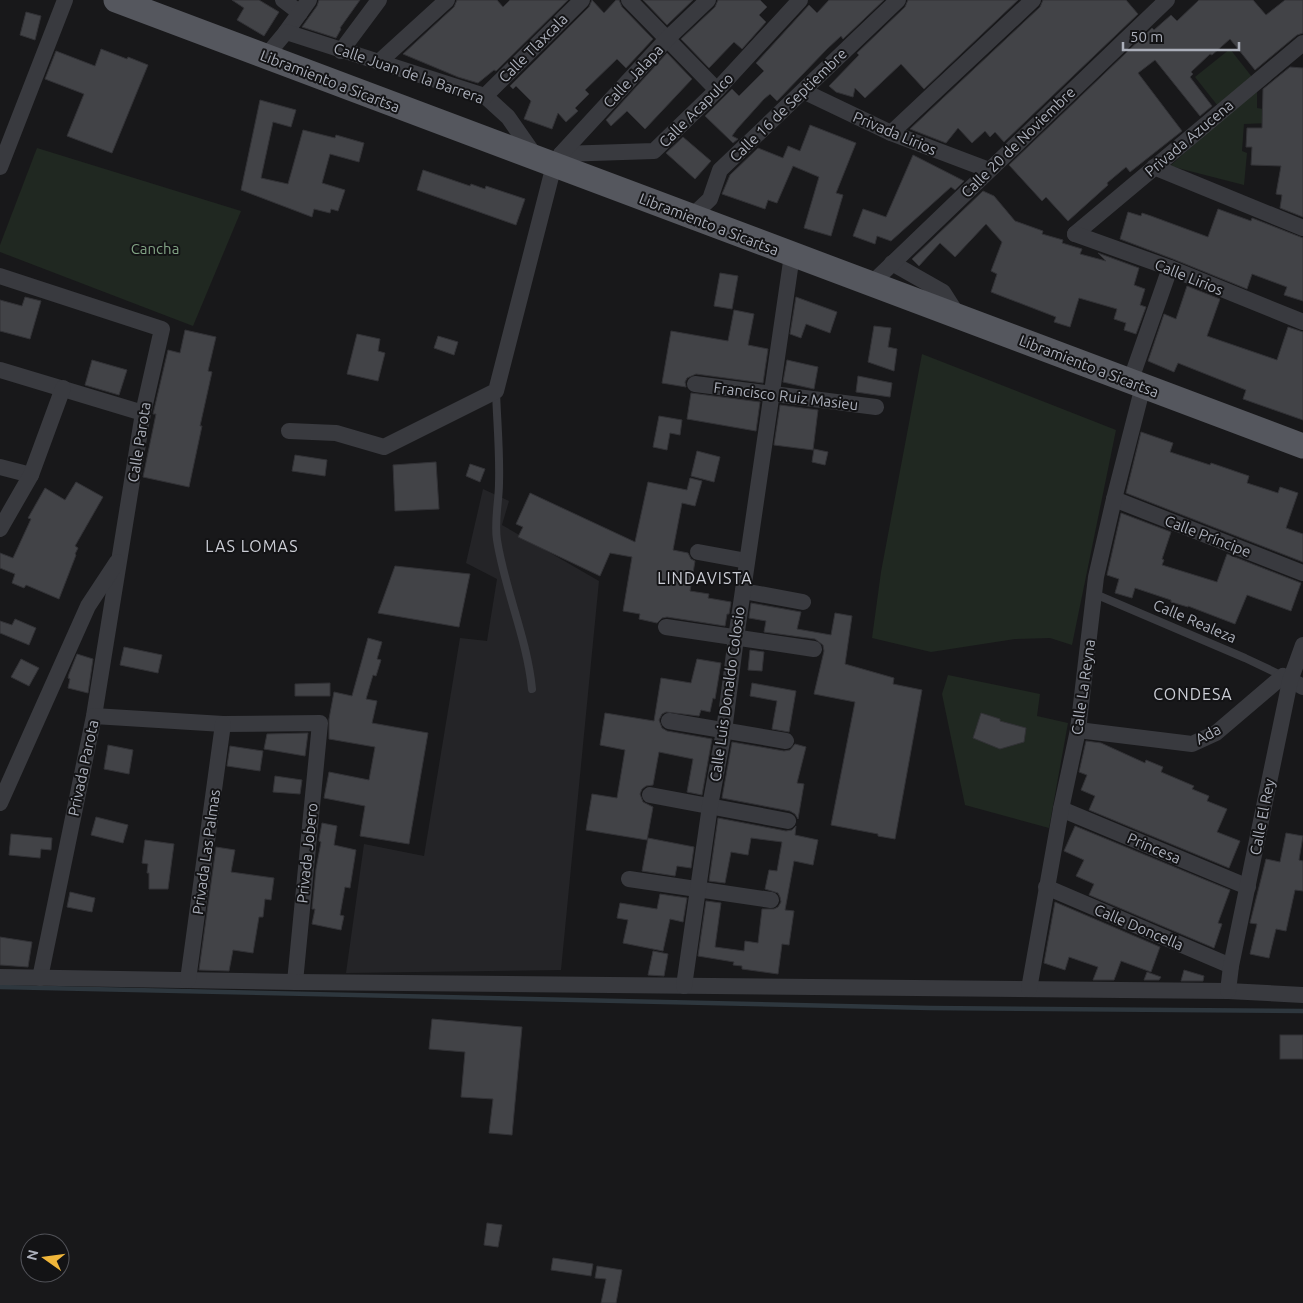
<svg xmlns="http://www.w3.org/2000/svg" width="1303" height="1303" font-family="Ubuntu,sans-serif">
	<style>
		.built { fill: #242427 }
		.green { fill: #202821 }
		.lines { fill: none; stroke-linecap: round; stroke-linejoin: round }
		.stream { stroke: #2e373e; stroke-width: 4.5 }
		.building { fill: #424347; stroke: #323236 }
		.service { stroke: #393a3f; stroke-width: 8 }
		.minor { stroke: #393a3f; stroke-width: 16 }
		.primary { stroke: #55575e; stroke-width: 25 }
		.labels { text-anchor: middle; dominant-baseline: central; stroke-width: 4; stroke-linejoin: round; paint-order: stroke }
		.street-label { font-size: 15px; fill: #abafba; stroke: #131315 }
		.park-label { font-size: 15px; fill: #82a485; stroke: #131315 }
		.neighbourhood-label { font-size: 16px; letter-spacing: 1px; fill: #ccced6; stroke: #131315 }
	</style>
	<rect width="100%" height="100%" fill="#18181a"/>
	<path class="built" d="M483,489L509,501L502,525L599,581L561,970L346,973L364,844L424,856L460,638L487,641L497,579L466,563Z"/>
	<g class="green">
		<path d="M1230,49L1252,77L1218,106L1195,77Z"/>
		<path d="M1257,88V108L1270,110V123L1244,124L1242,151L1247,153L1244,185L1170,166Z"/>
		<path d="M37,148L241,211L193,326L0,252V245Z"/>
		<path d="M922,354L1116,430L1072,645L1050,638L1015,639L931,652L872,638L881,572Z"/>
		<path d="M948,675L1040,694L1037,716L1068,723L1049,828L965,805L942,694Z"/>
	</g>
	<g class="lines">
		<path class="stream" d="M0,987L930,1008L1303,1011"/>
	</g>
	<g class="building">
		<path d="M232,0H259L279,12L264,36L237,20L244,8Z"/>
		<path d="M319,0H360L340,28L341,29L336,38L302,27L317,6Z"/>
		<path d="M457,0H497L503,7L510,0H568L496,71L494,70L478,83L458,77L403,54L454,7Z"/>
		<path d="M592,0L604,13L616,0H619L622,7L653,39L626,68L617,59L585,90L589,94L575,108L578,111L566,122L558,113L552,129L524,119L531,101L516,86L513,89L510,86L589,7Z"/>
		<path d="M643,0H693L667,25Z"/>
		<path d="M718,0H760L767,7L759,15L766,22L742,49L734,42L709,68L681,39L715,7Z"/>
		<path d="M829,0H884L843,39L841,36L827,49L777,101L770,94L764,99L737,129L732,136L738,139L733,143L705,116L732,89L739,96L764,71L756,63L809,5L817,13Z"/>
		<path d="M908,0H1018L924,89L901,64L865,98L855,88L853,97L836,92L829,86L859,55L857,53L905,7Z"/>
		<path d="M1043,0H1126L1138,14L1004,142L995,132L990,137L985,131L972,143L958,128L946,143L910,129L1040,7Z"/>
		<path d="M1199,0H1253L1266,15L1285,0H1303V33L1297,35L1255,70L1230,39L1212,55L1210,54L1191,72L1193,74L1190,77L1212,106L1200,116L1155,60L1138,73L1182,131L1130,172L1126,167L1107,183L1108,185L1068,221L1046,197L1042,201L1009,165L1152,28L1154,30L1171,15L1177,21Z"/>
		<path d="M26,12L41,16L35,40L20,35Z"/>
		<path d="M101,49L127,59L128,57L148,65L112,153L67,136L84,94L45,79L56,51L95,66Z"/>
		<path d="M667,53L692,79L645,129L627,111L611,126L606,120Z"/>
		<path d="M1290,67L1303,68V217L1280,208L1282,195L1276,194L1281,166L1251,165L1252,147H1246L1247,128H1262L1263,89Z"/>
		<path d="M260,100L296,110L291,127L273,122L261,178L288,184L303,130L335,138L336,135L364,143L359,162L330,154L322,183L345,190L338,211L331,209L330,213L314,209L312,217L241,190Z"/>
		<path d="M810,125L856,143L836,193L843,195L831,236L804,228L819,177L793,166L777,203L768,200L765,209L722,194L730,175L758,148L783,158L788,146L800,151Z"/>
		<path d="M683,137L711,161L695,179L666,153Z"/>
		<path d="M913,155L964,181L955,190L951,187L891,241L877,236L875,244L853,236L863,209L886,217Z"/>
		<path d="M423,170L470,186L471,184L485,189L486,186L525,199L516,225L417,190Z"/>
		<path d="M983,191L994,196L1015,221L1043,231L1042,234L1063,240L1062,243L1082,249L1080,254L1106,261L1098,253L1139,268L1134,285L1145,289L1140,305L1146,307L1136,334L1124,330L1126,323L1114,319L1117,309L1079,298L1070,327L1054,322L1056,317L991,292L997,274L991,271L1002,242L986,224L955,257L940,243L919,266L912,259Z"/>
		<path d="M1218,209L1251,221L1252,218L1303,238V301L1284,295L1287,287L1252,274L1247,289L1173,259L1120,239L1128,212L1141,216L1142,213L1151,216L1208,237Z"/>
		<path d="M720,273L738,276L732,309L714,306Z"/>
		<path d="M1187,286L1220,299L1207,336L1277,360L1288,327L1303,332V420L1243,399L1246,390L1178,363L1174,372L1148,361L1164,314L1176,319Z"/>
		<path d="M25,297L41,301L30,339L0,331V300L22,306Z"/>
		<path d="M796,297L837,312L830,333L806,324L801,338L790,334Z"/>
		<path d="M734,310L754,314L748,345L768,349L763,383L696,374L687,378L685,382L686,387L662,383L671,331L728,341Z"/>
		<path d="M874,326L891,328L888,347L897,349L894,371L868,362Z"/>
		<path d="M185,330L216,337L208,371L212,372L200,426H202L189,487L143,477L156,414H153L168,350L180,353Z"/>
		<path d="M357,334L380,339L378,351L385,353L378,381L347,374Z"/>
		<path d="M438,336L458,342L454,355L434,348Z"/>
		<path d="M92,360L127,370L119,395L85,385Z"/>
		<path d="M787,360L818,367L814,389L783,382Z"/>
		<path d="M858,376L892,383L890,397L856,392Z"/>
		<path d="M691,393L760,402L756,431L687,419Z"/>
		<path d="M780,405L818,410L813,450L774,445Z"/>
		<path d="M659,416L682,420L680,435L670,433L667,450L653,447Z"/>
		<path d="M1141,432L1173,443L1170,452L1210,465L1211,463L1249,476L1247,483L1278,493L1280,487L1298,493L1286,528L1303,534V562L1126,493Z"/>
		<path d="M814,449L828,452L825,465L812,462Z"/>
		<path d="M697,451L720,457L714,482L691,476Z"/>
		<path d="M295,455L327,460L325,476L292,471Z"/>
		<path d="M436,462L439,509L395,511L393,465Z"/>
		<path d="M470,464L485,469L480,482L466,476Z"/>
		<path d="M690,478L702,481L695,506L682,503L673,550L688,553L691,559L695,561L690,591L709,594L708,598L731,602L729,614H727L725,626L667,617L662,618L657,623L639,619L640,614L623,611L632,557L610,553L600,576L518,537L523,527L516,524L530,493L635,542L648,482L687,490Z"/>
		<path d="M76,482L103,497L75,546L78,548L75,554L76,555L59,599L26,585L24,588L12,583L15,574L0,568V553L13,558L31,519L28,518L45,488L65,500Z"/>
		<path d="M1121,513L1171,532L1162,559L1164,560L1162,565L1217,582L1227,554L1301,583L1291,611L1247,595L1235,624L1188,606V607L1171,602V600L1135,588L1132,598L1115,593L1119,579L1107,575Z"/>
		<path d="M395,566L470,574L459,627L378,613Z"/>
		<path d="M751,603L801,612L797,629L831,635L835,613L852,616L845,664L894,678L893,684L922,690L895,839L878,836V834L831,825L855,702L814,694L824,651L823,645L815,639L764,632L766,621L749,618Z"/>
		<path d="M15,619L36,628L29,645L0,633V621L12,625Z"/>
		<path d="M368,638L382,642L377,659L381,660L376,676L373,675L366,699L377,701L372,723L428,733L409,844L360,836L365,806L324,798L329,772L369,780L375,747L329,739V719L334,692L352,696Z"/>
		<path d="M124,647L162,655L158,673L120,665Z"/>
		<path d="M750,650L764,652L762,671L748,670Z"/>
		<path d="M77,654L93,659L88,693L68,688L70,679L68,678L69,674Z"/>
		<path d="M21,659L39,668L29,686L11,677Z"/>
		<path d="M697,659L721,663L715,699L713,698L710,712L701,710L699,716L666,712L662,714L659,720L662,728L667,731L712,739L702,795L687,792L693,759L659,752L653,785L646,786L642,789L640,794L643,802L653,807L647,840L586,830L592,794L617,798L625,750L600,745L605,713L654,721L661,678L691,683Z"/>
		<path d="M330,683V696H295V684Z"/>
		<path d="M752,683L796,691L789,732L772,729L777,701L750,696Z"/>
		<path d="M981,713L1000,719V721L1026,728L1024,742L1000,749L973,738Z"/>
		<path d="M308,733L305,756L264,749L267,734Z"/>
		<path d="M1086,741L1101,743L1145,763L1146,760L1163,767L1161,772L1194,786L1192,789L1209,796L1207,801L1227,809L1217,832L1240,841L1229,868L1089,810L1095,796L1081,790L1087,775L1079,772Z"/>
		<path d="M732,742L784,751L790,750L795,744L806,747L797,783L804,784L798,819L795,814L790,811L722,798Z"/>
		<path d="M108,745L133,750L129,774L104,769Z"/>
		<path d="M230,746L263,751L260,771L227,766Z"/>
		<path d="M275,776L302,780L300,794L273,792Z"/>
		<path d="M96,817L128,825L123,843L91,835Z"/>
		<path d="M718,818L786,831L792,830L796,826L795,835L818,840L813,865L794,861L785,910L794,911L789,945L782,944L778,974L742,969V966L733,965L734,962L698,956L706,901L721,903L715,947L744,951L745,941L758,943L762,909H774L778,907L781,902L780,897L778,893L765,889L769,870L777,871L782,842L751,838L748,855L731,852L725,883L709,881Z"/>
		<path d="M322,823L337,826L334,845L356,850L350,888L345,887L340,915L344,916L341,930L312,924L315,909H312L316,869L321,842L319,841V839Z"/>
		<path d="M1075,826L1230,890L1218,923L1222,924L1214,948L1089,895L1094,884L1076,876L1084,860L1064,851Z"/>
		<path d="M1286,833L1303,836L1299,860L1303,861V891L1295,890L1286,931L1276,929L1269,958L1250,954L1257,924L1250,923L1266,859L1280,862Z"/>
		<path d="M11,834L52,838L51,850L41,849L40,858L9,855Z"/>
		<path d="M648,838L694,847L691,868L677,866L675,876L642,871Z"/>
		<path d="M145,840L174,844L168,889H149V873H147L148,864L142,863Z"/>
		<path d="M216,847L235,850L231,872L274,878L271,900L265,899L263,917H259L253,953L233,950L229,971L199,970Z"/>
		<path d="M70,892L95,898L92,912L67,907Z"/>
		<path d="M660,894L687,898L683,922L670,919L663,951L623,943L628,920L617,918L620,903L657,909Z"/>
		<path d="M1055,902L1160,947L1151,972L1121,961L1114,980H1093L1098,967L1069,957L1065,970L1044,963Z"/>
		<path d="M0,937L32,942L28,967L0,965Z"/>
		<path d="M653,951L668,954L664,976L648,975Z"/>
		<path d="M1184,970L1204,976L1203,981H1181Z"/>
		<path d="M1147,972L1161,977L1159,980H1144Z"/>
		<path d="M432,1019L522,1027L512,1135L489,1133L493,1099L461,1097L465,1052L429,1049Z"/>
		<rect x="1280" y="1035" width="23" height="24"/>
		<path d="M487,1223L502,1225L498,1247L484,1245Z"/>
		<path d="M553,1258L593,1264L591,1276L551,1270Z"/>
		<path d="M597,1266L622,1270L616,1303H601L606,1279L595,1278Z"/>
	</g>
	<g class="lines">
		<g class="service">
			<path d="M496,391C497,422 500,452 499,483C499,502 494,521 497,540C505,591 527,638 532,689"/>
			<path d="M1095,594L1245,658L1283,676"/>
		</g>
		<g class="minor">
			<path d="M283,0L300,13"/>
			<path d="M629,0L717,90"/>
			<path d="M286,32L309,0"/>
			<path d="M341,51L379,0"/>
			<path d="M266,56L286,32L485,96L508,117L536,157"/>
			<path d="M379,62L447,0"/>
			<path d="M803,91L891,133L989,170"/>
			<path d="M485,96L582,0"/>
			<path d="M891,133L1033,0"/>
			<path d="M561,154L654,151L717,90L800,0"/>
			<path d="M0,167L65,0"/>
			<path d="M1154,167L1303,228"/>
			<path d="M691,217L710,199L720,170L898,0"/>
			<path d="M1075,234L1303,43"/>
			<path d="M1075,234L1170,268L1303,322"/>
			<path d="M892,263L943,292L959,317"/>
			<path d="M0,276L162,329L143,413L94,716L40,978"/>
			<path d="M871,284L1167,0"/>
			<path d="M0,370L143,413"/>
			<path d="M1130,382L1170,268"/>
			<path d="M695,384L876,407"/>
			<path d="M289,431L336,433L384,447L496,391L554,165L561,154L667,39L708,0"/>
			<path d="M0,467L31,475"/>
			<path d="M1114,499L1303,573"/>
			<path d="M0,529L31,475L63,388"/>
			<path d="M698,552L747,561"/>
			<path d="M743,591L803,602"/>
			<path d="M666,627L814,649"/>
			<path d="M94,716L223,724L320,723L295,982"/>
			<path d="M669,721L786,741"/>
			<path d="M1078,730L1192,744L1216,733L1283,676L1303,687"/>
			<path d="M650,795L788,821"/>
			<path d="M0,803L88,606L117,562"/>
			<path d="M1061,809L1248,887"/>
			<path d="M629,879L771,900"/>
			<path d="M1046,887L1231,966"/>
			<path d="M0,977L295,982L1228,991L1303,995"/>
			<path d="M188,980L223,724"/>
			<path d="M684,986L710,806L724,731L736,638L792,255"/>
			<path d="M1029,989L1061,809L1078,730L1096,577L1114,499L1143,386"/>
			<path d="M1228,991L1231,966L1290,681L1303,645"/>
		</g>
		<path class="primary" d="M116,0L1303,446"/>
	</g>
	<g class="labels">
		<g class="street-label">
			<text transform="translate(533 48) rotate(-45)">Calle Tlaxcala</text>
			<text transform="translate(409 73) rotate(19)">Calle Juan de la Barrera</text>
			<text transform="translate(633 76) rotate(-47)">Calle Jalapa</text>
			<text transform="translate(330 81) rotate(21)">Libramiento a Sicartsa</text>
			<text transform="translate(788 105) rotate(-44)">Calle 16 de Septiembre</text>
			<text transform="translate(696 110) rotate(-45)">Calle Acapulco</text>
			<text transform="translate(895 133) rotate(23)">Privada Lirios</text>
			<text transform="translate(1189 138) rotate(-40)">Privada Azucena</text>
			<text transform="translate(1018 142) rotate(-44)">Calle 20 de Noviembre</text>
			<text transform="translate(709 224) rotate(21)">Libramiento a Sicartsa</text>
			<text transform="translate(1189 277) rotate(22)">Calle Lirios</text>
			<text transform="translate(1089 366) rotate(21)">Libramiento a Sicartsa</text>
			<text transform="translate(786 396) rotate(7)">Francisco Ruiz Masieu</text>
			<text transform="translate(139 442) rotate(-81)">Calle Parota</text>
			<text transform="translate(1208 536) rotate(21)">Calle Príncipe</text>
			<text transform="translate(1195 621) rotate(23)">Calle Realeza</text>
			<text transform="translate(1083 687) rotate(-82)">Calle La Reyna</text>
			<text transform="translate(727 694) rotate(-82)">Calle Luis Donaldo Colosio</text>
			<text transform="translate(1208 734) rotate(-28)">Ada</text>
			<text transform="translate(83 768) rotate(-78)">Privada Parota</text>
			<text transform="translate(1262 817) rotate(-79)">Calle El Rey</text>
			<text transform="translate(1154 848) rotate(23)">Princesa</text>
			<text transform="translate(206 852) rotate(-82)">Privada Las Palmas</text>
			<text transform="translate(307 853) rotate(-84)">Privada Jobero</text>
			<text transform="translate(1139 927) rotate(23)">Calle Doncella</text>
		</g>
		<g class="park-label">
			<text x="155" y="248">Cancha</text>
		</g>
		<g class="neighbourhood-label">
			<text x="252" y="546">LAS LOMAS</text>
			<text x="705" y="578">LINDAVISTA</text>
			<text x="1193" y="694">CONDESA</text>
		</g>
	</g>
	<g transform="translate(45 1258) rotate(284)"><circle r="24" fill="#131315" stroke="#505157"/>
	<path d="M0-4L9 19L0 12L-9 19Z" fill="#f0b63a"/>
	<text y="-8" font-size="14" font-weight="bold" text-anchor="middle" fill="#abafba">N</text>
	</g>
	<path d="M1123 42v8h116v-8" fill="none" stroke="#abafba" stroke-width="2.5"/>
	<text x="1130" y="42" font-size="15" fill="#abafba" stroke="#131315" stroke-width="4" paint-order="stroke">50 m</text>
</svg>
